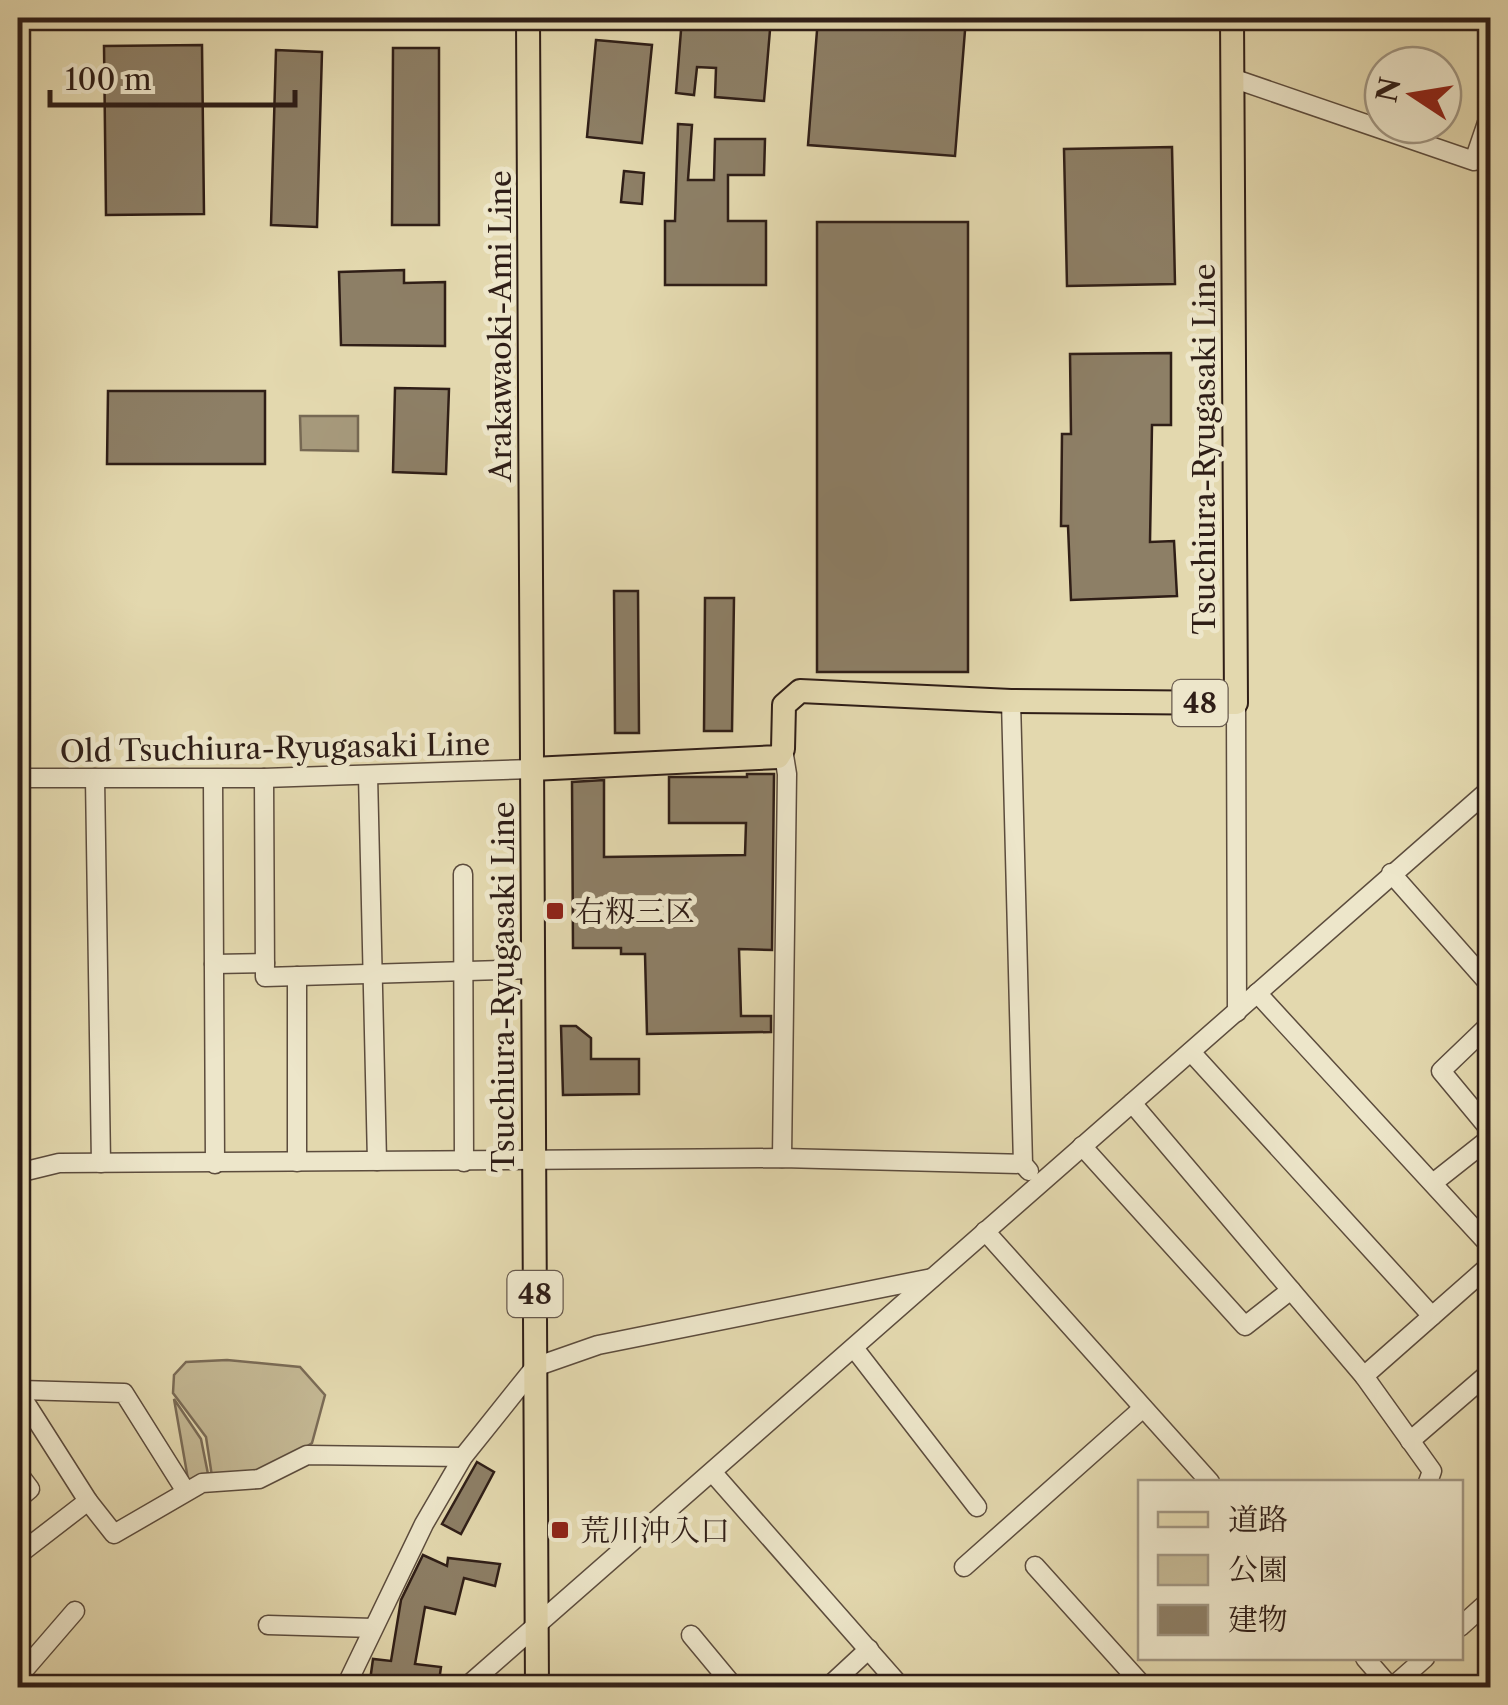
<svg xmlns="http://www.w3.org/2000/svg" width="1508" height="1705" font-family="'Libre Caslon Text','Noto Serif JP',serif">
	<style>
		.green { fill: #c4b894; stroke: #7a6b56; stroke-width: 2.5 }
		.water { fill: #a6997b; stroke: #766853; stroke-width: 2.5 }
		.building { fill: #8d7f66; stroke: #2f1e17; stroke-width: 2.5 }
		.lines { fill: none; stroke-linecap: round; stroke-linejoin: round }
		.minor-casing { stroke: #5c4c3d; stroke-width: 21 }
		.major-casing { stroke: #2f1e17; stroke-width: 26 }
		.minor { stroke: #ede6ca; stroke-width: 18 }
		.major { stroke: #e3d8ae; stroke-width: 22 }
		.poi-dot { fill: #8f2418; stroke: #ede6ca; stroke-width: 4 }
		.labels { text-anchor: middle; dominant-baseline: central; stroke-width: 10; stroke-linejoin: round; paint-order: stroke }
		.shield { fill: #ede6ca; stroke: #685a4d; stroke-width: 2.5 }
		.shield-label { font-size: 28px; font-weight: bold; fill: #2f1e17 }
		.street-label { font-size: 30px; fill: #2f1e17; stroke: #ede6ca }
		.poi-label { font-size: 30px; fill: #2f1e17; stroke: #ede6ca; text-anchor: start }
	</style>
	<rect width="100%" height="100%" fill="#e3d8ae"/>
	<filter id="stains"><feTurbulence type="fractalNoise" baseFrequency=".002" numOctaves="4"/><feColorMatrix values="0 0 0 0 .2 0 0 0 0 .09 0 0 0 0 .02 0 0 0 .5 -.17"/></filter>
	<radialGradient id="worn" r=".72"><stop offset=".6" stop-color="#630" stop-opacity="0"/><stop offset="1" stop-color="#630" stop-opacity=".3"/></radialGradient>
	<g class="green">
		<path d="M227,1360L300,1367L325,1395L312,1443L259,1479L213,1483L206,1437L173,1393L174,1375L186,1362Z"/>
		<path d="M174,1399L201,1439L209,1479L189,1485Z"/>
	</g>
	<path class="water" d="M300,416H358V451L301,450Z"/>
	<g class="building">
		<path d="M682,18H771L764,101L715,97L716,68L697,67L694,95L676,93Z"/>
		<path d="M818,18H966L955,156L808,145Z"/>
		<path d="M596,40L652,45L642,143L587,137Z"/>
		<path d="M202,45L204,214L106,215L104,46Z"/>
		<path d="M393,48H439V225H392Z"/>
		<path d="M276,50L322,52L317,227L271,225Z"/>
		<path d="M678,124L692,125L688,180H714L715,139H765L764,175H728V221H766V285H665V221H675Z"/>
		<path d="M1172,147L1175,284L1067,286L1064,149Z"/>
		<path d="M624,171L644,173L642,204L621,202Z"/>
		<rect x="817" y="222" width="151" height="450"/>
		<path d="M404,270V283L445,282V346L341,345L339,272Z"/>
		<path d="M1171,353V425H1152L1150,542L1174,541L1177,596L1071,600L1068,526H1061L1062,434H1071L1070,354Z"/>
		<path d="M395,388L449,389L446,474L393,472Z"/>
		<path d="M108,391H265V464H107Z"/>
		<path d="M614,591H638L639,733H615Z"/>
		<path d="M705,598H734L732,731H704Z"/>
		<path d="M747,774H774L772,950L739,949L741,1016H771V1032L647,1034L645,954H621V948H573L572,782L604,780V857L745,855L746,823H669V777H747Z"/>
		<path d="M561,1026H576L591,1038V1059H639V1094L563,1095Z"/>
		<path d="M477,1462L494,1472L461,1534L442,1524Z"/>
		<path d="M423,1555L447,1566L448,1558L500,1564L495,1586L464,1578L455,1614L425,1607L415,1664L441,1667L439,1681L410,1676L408,1688H369L373,1659L391,1661L401,1600Z"/>
	</g>
	<g class="lines">
		<g class="minor-casing">
			<g id="minor">
				<path d="M1232,78L1474,161L1490,114"/>
				<path d="M1011,701L1023,1164L1029,1171"/>
				<path d="M1236,703L1237,1012"/>
				<path d="M368,775L377,1161"/>
				<path d="M18,778H264L532,769"/>
				<path d="M95,778L101,1163"/>
				<path d="M264,778L265,977L533,969"/>
				<path d="M213,779L215,1164"/>
				<path d="M1391,873L1490,985"/>
				<path d="M463,874L464,1162"/>
				<path d="M214,964L265,963"/>
				<path d="M297,976V1162"/>
				<path d="M1257,993L1490,1246"/>
				<path d="M1490,1024L1441,1071L1490,1130"/>
				<path d="M1191,1052L1432,1316"/>
				<path d="M1132,1103L1364,1376L1432,1471L1428,1482"/>
				<path d="M1082,1146L1245,1326L1291,1290"/>
				<path d="M782,1158L787,774L783,749"/>
				<path d="M18,1173L59,1163L782,1158L1023,1164"/>
				<path d="M1433,1183L1490,1138"/>
				<path d="M985,1231L1210,1482"/>
				<path d="M854,1348L977,1507"/>
				<path d="M1364,1376L1490,1265"/>
				<path d="M21,1390L124,1393L185,1490"/>
				<path d="M18,1391L88,1501L18,1555"/>
				<path d="M1410,1441L1490,1372"/>
				<path d="M18,1473L30,1489L18,1499"/>
				<path d="M713,1473L902,1688"/>
				<path d="M88,1501L114,1534L202,1483L259,1479L307,1455L463,1457"/>
				<path d="M1035,1566L1145,1688"/>
				<path d="M964,1567L1143,1408"/>
				<path d="M268,1625L373,1628"/>
				<path d="M1460,1627L1490,1600"/>
				<path d="M691,1635L735,1688"/>
				<path d="M1365,1658L1391,1688"/>
				<path d="M18,1677L75,1611"/>
				<path d="M537,1683L562,1688"/>
				<path d="M345,1688L424,1524L463,1457L535,1367L598,1345L932,1278"/>
				<path d="M465,1688L1490,789"/>
				<path d="M827,1688L869,1649"/>
				<path d="M1391,1688L1425,1658"/>
			</g>
		</g>
		<g class="major-casing">
			<g id="major">
				<path d="M528,18L537,1688"/>
				<path d="M532,769L778,757L783,749L784,705L800,691L1011,701L1236,703L1232,18"/>
			</g>
		</g>
		<use href="#minor" class="minor"/>
		<use href="#major" class="major"/>
	</g>
	<g class="poi-dot">
		<rect x="545" y="901" width="20" height="20" rx="5"/>
		<rect x="550" y="1520" width="20" height="20" rx="5"/>
	</g>
	<g class="labels">
		<g class="shield">
			<rect x="1172.5" y="680" width="55" height="46" rx="8"/>
			<rect x="507.5" y="1271" width="55" height="46" rx="8"/>
		</g>
		<g class="shield-label">
			<text x="1200" y="703">48</text>
			<text x="535" y="1294">48</text>
		</g>
		<g class="street-label">
			<text transform="translate(500 326) rotate(-90)">Arakawaoki-Ami Line</text>
			<text transform="translate(1204 449) rotate(-90)">Tsuchiura-Ryugasaki Line</text>
			<text transform="translate(275 748) rotate(-1)">Old Tsuchiura-Ryugasaki Line</text>
			<text transform="translate(503 987) rotate(-90)">Tsuchiura-Ryugasaki Line</text>
		</g>
		<g class="poi-label">
			<text x="575" y="911">右籾三区</text>
			<text x="580" y="1530">荒川沖入口</text>
		</g>
	</g>
	<rect width="1508" height="1705" fill="none" stroke="#e3d8ae" stroke-width="60"/>
	<rect x="20" y="20" width="1468" height="1665" fill="none" stroke="#2f1e17" stroke-width="5"/>
	<rect x="30" y="30" width="1448" height="1645" fill="none" stroke="#2f1e17" stroke-width="2.5"/>
	<rect x="1138" y="1480" width="325" height="180" fill="#ede6ca" stroke="#a19682" stroke-width="2.5"/>
	<rect x="1158" y="1512" width="50" height="15" fill="#e3d8ae" stroke="#a19682" stroke-width="2.5"/>
	<text x="1228" y="1530" font-size="30" fill="#2f1e17">道路</text>
	<rect x="1158" y="1555" width="50" height="30" fill="#c4b894" stroke="#a19682" stroke-width="2.5"/>
	<text x="1228" y="1580" font-size="30" fill="#2f1e17">公園</text>
	<rect x="1158" y="1605" width="50" height="30" fill="#8d7f66" stroke="#a19682" stroke-width="2.5"/>
	<text x="1228" y="1630" font-size="30" fill="#2f1e17">建物</text>
	<g transform="translate(1413 95) rotate(282)"><circle r="48" fill="#ede6ca" stroke="#a19682" stroke-width="2.5"/>
	<path d="M0-8L18 38L0 25L-18 38Z" fill="#8f2418"/>
	<text y="-15" font-size="28" font-weight="bold" text-anchor="middle" fill="#2f1e17">N</text>
	</g>
	<path d="M50 90v15h245v-15" fill="none" stroke="#2f1e17" stroke-width="5"/>
	<text x="65" y="90" font-size="30" fill="#2f1e17" stroke="#ede6ca" stroke-width="8" paint-order="stroke">100 m</text>
	<rect width="100%" height="100%" filter="url(#stains)"/>
	<rect width="100%" height="100%" fill="url(#worn)"/>
</svg>
